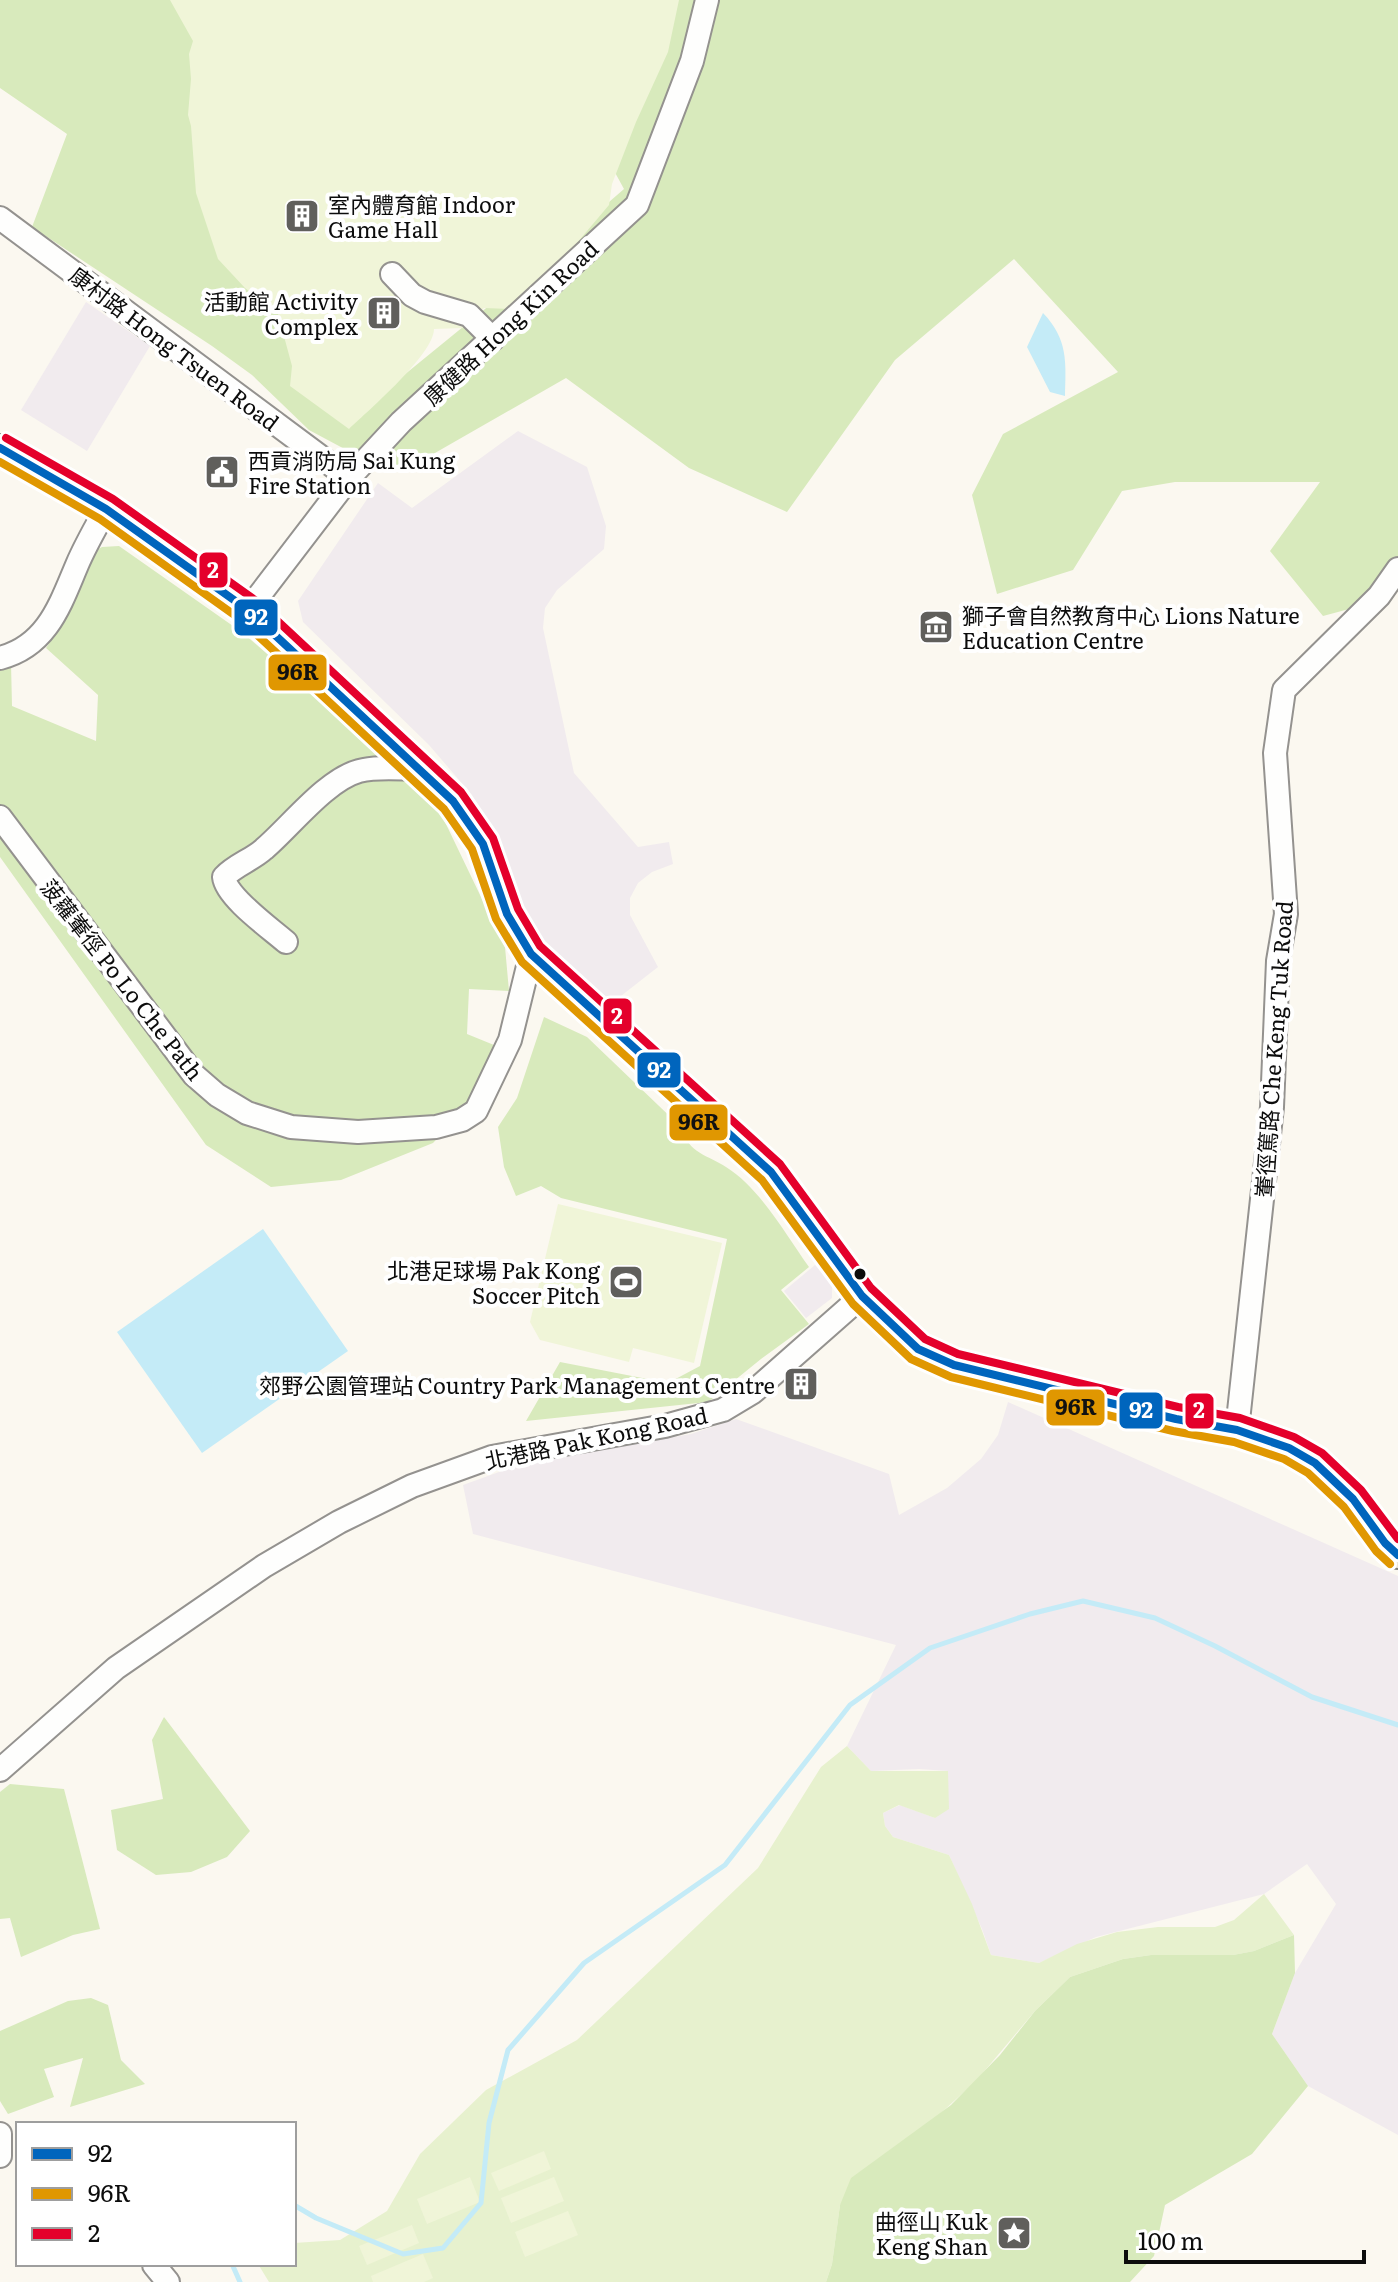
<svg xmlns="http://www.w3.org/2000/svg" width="1398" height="2282" font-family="Literata,'Noto Sans TC',serif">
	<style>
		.industrial { fill: #f1ebee }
		.green { fill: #e7f1ce }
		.forest { fill: #d8eabc }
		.pitch { fill: #f0f5d8 }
		.water { fill: #c4ebf7 }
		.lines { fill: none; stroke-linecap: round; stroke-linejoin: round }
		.stream { stroke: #c4ebf7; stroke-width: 5 }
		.minor-casing { stroke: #94928f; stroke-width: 26 }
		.major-casing { stroke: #81807c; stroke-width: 30 }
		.minor { stroke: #fefefd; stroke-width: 22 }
		.major { stroke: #ede5d7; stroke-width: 26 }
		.bus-1-casing { stroke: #fff; stroke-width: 14 }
		.bus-2-casing { stroke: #fff; stroke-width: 14 }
		.bus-3-casing { stroke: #fff; stroke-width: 14 }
		.bus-1 { stroke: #0065bd; stroke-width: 8 }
		.bus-2 { stroke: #e09701; stroke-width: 8 }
		.bus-3 { stroke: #e4002b; stroke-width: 8 }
		.bus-dot { fill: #0c0c0c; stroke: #fff; stroke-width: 3 }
		.labels { text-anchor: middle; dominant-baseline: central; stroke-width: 8; stroke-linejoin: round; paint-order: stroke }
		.poi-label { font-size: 22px; fill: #0c0c0c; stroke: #fff; text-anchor: end }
		.street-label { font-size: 22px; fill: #0c0c0c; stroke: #fff }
		.line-badge { stroke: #fff; stroke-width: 3 }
		.badge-label { font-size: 22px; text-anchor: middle; font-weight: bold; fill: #fff }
		.pale-badge-label { font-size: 22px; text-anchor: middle; font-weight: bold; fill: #111 }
	</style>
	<rect width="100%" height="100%" fill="#fbf8f0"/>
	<g class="industrial">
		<path d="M86,302L150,346L87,451L21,410Z"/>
		<path d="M518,431L587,467L606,526L604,549L557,590L545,608L543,628L574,773L638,847L669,842L673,864L652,872L638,883L630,898V915L658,967L603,1010L555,964L542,946L521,905L496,835L472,795L429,745L303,622L298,601L378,483L412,508Z"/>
		<path d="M815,1265L832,1285V1298L806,1318L784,1291Z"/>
		<path d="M1008,1402L1398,1576V2135L1308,2086L1272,2034L1295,1973L1336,1904L1307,1864L1264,1894L1096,1937L1039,1963L991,1955L982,1929L949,1855L893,1837L885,1826L883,1813L900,1805L935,1818L948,1771L919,1769L871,1771L847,1746L896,1645L473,1534L463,1485L524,1463L691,1434L736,1419L889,1474L899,1515L947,1488L981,1459L998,1435Z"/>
	</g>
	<path class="green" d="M847,1746L871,1771H948L949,1809L935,1818L899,1805L883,1813L885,1826L893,1837L949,1855L972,1904L991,1955L1039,1963L1077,1944L1117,1932L1158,1927H1215L1234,1920L1264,1894L1294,1935L1254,1951L1233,1955H1151L1123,1959L1070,1977L1035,2011L976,2081L840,2205L832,2264L826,2282H269L258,2264H294V2243L340,2240L387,2211L420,2154L486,2090L577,2040L758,1868L821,1767Z"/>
	<g class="forest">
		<path d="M0,0H207L393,384L496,300L624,189L559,70L473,0H1398V561L1364,605L1323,616L1270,551L1320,482H1175L1122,491L1073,570L997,594L972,495L1003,434L1118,372L1014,259L895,360L787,512L689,468L566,378L421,461L382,469L309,430L252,375L212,346L32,227L67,134L0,88Z"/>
		<path d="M119,546L243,633L433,797L505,947L509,991L469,989L467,1034L494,1045L481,1092L433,1143L341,1180L271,1187L206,1145L0,857V668L11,663L12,706L96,741L98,695L46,648L69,614L91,553L102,547Z"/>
		<path d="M544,1017L587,1037L682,1128C687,1153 710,1156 726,1167C760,1188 786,1235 809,1267L781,1290L809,1324L761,1359L708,1402L526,1421L560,1362L668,1383L700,1366L727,1239L561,1198L541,1186L516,1196L504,1167L498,1127L517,1098Z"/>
		<path d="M164,1717L250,1831L227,1857L191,1872L156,1875L117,1850L111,1810L163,1799L152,1740Z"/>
		<path d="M10,1784L64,1789L100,1929L73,1935L21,1957L10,1918L0,1919V1792Z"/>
		<path d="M1294,1935L1295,1973L1272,2034L1308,2086L1252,2154L1165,2205L1154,2256L1130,2282H826L832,2264L840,2205L851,2178L951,2105L1000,2055L1035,2011L1070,1977L1123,1959L1151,1955H1233L1254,1951Z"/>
		<path d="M91,1998L108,2005L121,2060L145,2084L70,2107L83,2058L44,2069L54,2097L8,2114L0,2101V2031L68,2001Z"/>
	</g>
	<g class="pitch">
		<path d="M170,0H679L668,52L636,122L612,184L609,205L549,276L513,309L484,308L463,328L434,329C434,354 369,410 349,429L290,386L292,366L278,314L245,288L218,259L196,193L191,126L188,115L191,79L189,54L193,41Z"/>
		<path d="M558,1204L722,1243L694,1363L633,1348L629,1362L540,1340L530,1322Z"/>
		<path d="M544,2151L551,2169L499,2191L491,2173Z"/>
		<path d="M470,2177L480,2202L427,2224L417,2199Z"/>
		<path d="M554,2177L564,2201L511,2223L501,2198Z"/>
		<path d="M568,2211L578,2235L525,2257L515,2232Z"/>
		<path d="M412,2225L419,2243L367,2265L359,2246Z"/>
		<path d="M423,2254L433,2278L424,2282H373L371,2276Z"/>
	</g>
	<g class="water">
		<path d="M1043,313C1068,339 1066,362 1065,396L1050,392L1027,347Z"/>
		<path d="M263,1229L348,1351L202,1453L117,1332Z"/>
	</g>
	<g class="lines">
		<g class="stream">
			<path d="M294,2205L316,2218L403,2254L443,2248L481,2203L489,2123L508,2050L584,1963L725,1865L850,1705L930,1648L1030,1614L1083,1601L1155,1618L1215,1646L1312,1697L1398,1725"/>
			<path d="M232,2264L240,2282"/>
		</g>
		<g class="minor-casing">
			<g id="minor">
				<path d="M0,218L349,478"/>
				<path d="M392,274L412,295L425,302L469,315L493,339"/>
				<path d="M248,610L349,478L401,422L637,205L692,61L707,0"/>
				<path d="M0,658C47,646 60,605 77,565C85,546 96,527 106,509"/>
				<path d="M0,817L194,1075L217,1095L247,1113L291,1127L358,1132L436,1127L462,1120L476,1111L510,1040L531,954"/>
				<path d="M286,942C270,928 226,897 224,877C235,865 252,860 264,849C290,827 326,780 359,771C378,766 400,769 420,769"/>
				<path d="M1237,1430L1272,1107L1278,961L1286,914L1275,753L1284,690L1379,596L1398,569"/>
				<path d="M0,1770L116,1668L264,1566L339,1522L412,1486L492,1457L665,1426L723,1410L753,1392L862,1296"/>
				<path d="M0,2134V2156"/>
				<path d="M154,2265L168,2282"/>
			</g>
		</g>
		<g class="major-casing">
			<path id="major" d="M0,448L106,509L248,610L453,801L483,844L507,914L531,954L771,1172L862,1296L918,1349L954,1365L1176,1419L1237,1430L1289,1448L1315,1463L1353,1499L1385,1543L1398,1555"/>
		</g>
		<use href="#minor" class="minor"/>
		<use href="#major" class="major"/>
		<g class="bus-1-casing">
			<path id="bus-1" d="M0,448L106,509L248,610L453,801L483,844L507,914L531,954L771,1172L862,1296L918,1349L954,1365L1176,1419L1237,1430L1289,1448L1315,1463L1353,1499L1385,1543L1398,1555"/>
		</g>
		<g class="bus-2-casing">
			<path id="bus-2" d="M0,462L100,519L240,619L444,809L472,849L496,919L522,962L762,1180L853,1304L911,1359L951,1377L1173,1431L1234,1442L1284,1459L1308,1473L1344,1507L1376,1551L1390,1564"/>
		</g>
		<g class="bus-3-casing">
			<path id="bus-3" d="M6,438L113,499L255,600L461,792L493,838L518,909L540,946L780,1164L871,1288L925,1339L958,1354L1178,1407L1240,1418L1294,1437L1322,1453L1361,1490L1398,1539"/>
		</g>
		<use href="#bus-1" class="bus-1"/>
		<use href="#bus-2" class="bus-2"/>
		<use href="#bus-3" class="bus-3"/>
	</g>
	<defs>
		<g id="building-square" transform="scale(1.8)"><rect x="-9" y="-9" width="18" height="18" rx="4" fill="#605f5c" stroke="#fff"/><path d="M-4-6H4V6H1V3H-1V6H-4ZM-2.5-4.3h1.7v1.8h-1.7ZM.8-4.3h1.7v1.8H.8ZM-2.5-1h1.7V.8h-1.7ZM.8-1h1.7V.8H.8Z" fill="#fff"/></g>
		<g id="civic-square" transform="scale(1.8)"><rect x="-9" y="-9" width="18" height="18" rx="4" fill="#605f5c" stroke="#fff"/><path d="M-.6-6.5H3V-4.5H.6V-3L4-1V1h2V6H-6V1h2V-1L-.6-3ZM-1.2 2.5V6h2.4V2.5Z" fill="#fff"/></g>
		<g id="museum-square" transform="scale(1.8)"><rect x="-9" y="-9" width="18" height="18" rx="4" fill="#605f5c" stroke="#fff"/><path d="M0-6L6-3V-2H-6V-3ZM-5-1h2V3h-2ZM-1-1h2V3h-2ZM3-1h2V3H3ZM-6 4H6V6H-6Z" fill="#fff"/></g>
		<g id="stadium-square" transform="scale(1.8)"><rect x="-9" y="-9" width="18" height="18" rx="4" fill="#605f5c" stroke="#fff"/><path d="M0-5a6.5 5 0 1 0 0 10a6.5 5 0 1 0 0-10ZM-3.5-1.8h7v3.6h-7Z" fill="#fff"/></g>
		<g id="sight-square" transform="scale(1.8)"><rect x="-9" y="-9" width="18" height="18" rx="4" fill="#605f5c" stroke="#fff"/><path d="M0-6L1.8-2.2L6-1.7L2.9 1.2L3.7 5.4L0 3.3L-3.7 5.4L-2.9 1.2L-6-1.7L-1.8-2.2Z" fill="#fff"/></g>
	</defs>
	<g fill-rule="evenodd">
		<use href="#building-square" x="302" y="216"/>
		<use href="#building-square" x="384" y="313"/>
		<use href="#civic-square" x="222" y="472"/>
		<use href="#museum-square" x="936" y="627"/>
		<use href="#stadium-square" x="626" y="1282"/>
		<use href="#building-square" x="801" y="1384"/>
		<use href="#sight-square" x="1014" y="2233"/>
	</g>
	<circle class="bus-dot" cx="860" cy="1274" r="7"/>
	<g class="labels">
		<g class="poi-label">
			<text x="328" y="203" text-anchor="start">室內體育館 Indoor<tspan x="328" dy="25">Game Hall</tspan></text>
			<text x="358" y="300">活動館 Activity<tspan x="358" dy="25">Complex</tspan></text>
			<text x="248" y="459" text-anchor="start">西貢消防局 Sai Kung<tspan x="248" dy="25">Fire Station</tspan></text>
			<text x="962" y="614" text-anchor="start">獅子會自然教育中心 Lions Nature<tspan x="962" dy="25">Education Centre</tspan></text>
			<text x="600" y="1269">北港足球場 Pak Kong<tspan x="600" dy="25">Soccer Pitch</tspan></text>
			<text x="775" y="1384">郊野公園管理站 Country Park Management Centre</text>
			<text x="988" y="2220">曲徑山 Kuk<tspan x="988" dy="25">Keng Shan</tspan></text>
		</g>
		<g class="street-label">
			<text transform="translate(510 322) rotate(-43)">康健路 Hong Kin Road</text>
			<text transform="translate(175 348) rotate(37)">康村路 Hong Tsuen Road</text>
			<text transform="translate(123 979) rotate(52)">菠蘿輋徑 Po Lo Che Path</text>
			<text transform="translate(1273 1049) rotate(-86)">輋徑篤路 Che Keng Tuk Road</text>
			<text transform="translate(596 1437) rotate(-12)">北港路 Pak Kong Road</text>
		</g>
	</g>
	<g class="line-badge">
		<rect x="198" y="551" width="31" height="38" rx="8" fill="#e4002b"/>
		<rect x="233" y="598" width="46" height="39" rx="8" fill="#0065bd"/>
		<rect x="267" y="653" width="61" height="39" rx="8" fill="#e09701"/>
		<rect x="602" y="997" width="31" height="38" rx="8" fill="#e4002b"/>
		<rect x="636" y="1051" width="46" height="38" rx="8" fill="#0065bd"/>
		<rect x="668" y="1103" width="61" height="39" rx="8" fill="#e09701"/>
		<rect x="1045" y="1388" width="61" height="39" rx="8" fill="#e09701"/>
		<rect x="1118" y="1391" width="46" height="39" rx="8" fill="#0065bd"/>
		<rect x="1184" y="1392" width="31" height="38" rx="8" fill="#e4002b"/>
	</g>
	<g class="badge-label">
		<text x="213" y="578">2</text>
		<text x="256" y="625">92</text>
		<text x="617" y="1024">2</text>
		<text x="659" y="1078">92</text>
		<text x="1141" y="1418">92</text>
		<text x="1199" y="1418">2</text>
	</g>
	<g class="pale-badge-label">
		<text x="298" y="680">96R</text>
		<text x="699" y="1130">96R</text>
		<text x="1076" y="1415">96R</text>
	</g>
	<rect x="16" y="2122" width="280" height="144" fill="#ffffff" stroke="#9e9e9e" stroke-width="2"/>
	<rect x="32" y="2148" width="40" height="12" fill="#0065bd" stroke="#9e9e9e" stroke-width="2"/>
	<text x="88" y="2162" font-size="24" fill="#0c0c0c">92</text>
	<rect x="32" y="2188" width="40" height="12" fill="#e09701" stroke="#9e9e9e" stroke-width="2"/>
	<text x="88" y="2202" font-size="24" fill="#0c0c0c">96R</text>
	<rect x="32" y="2228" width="40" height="12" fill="#e4002b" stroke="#9e9e9e" stroke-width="2"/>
	<text x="88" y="2242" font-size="24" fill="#0c0c0c">2</text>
	<path d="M1126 2250v12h238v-12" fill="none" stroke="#0c0c0c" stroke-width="4"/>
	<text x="1138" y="2250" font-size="24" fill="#0c0c0c" stroke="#ffffff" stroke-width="6" paint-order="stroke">100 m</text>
</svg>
